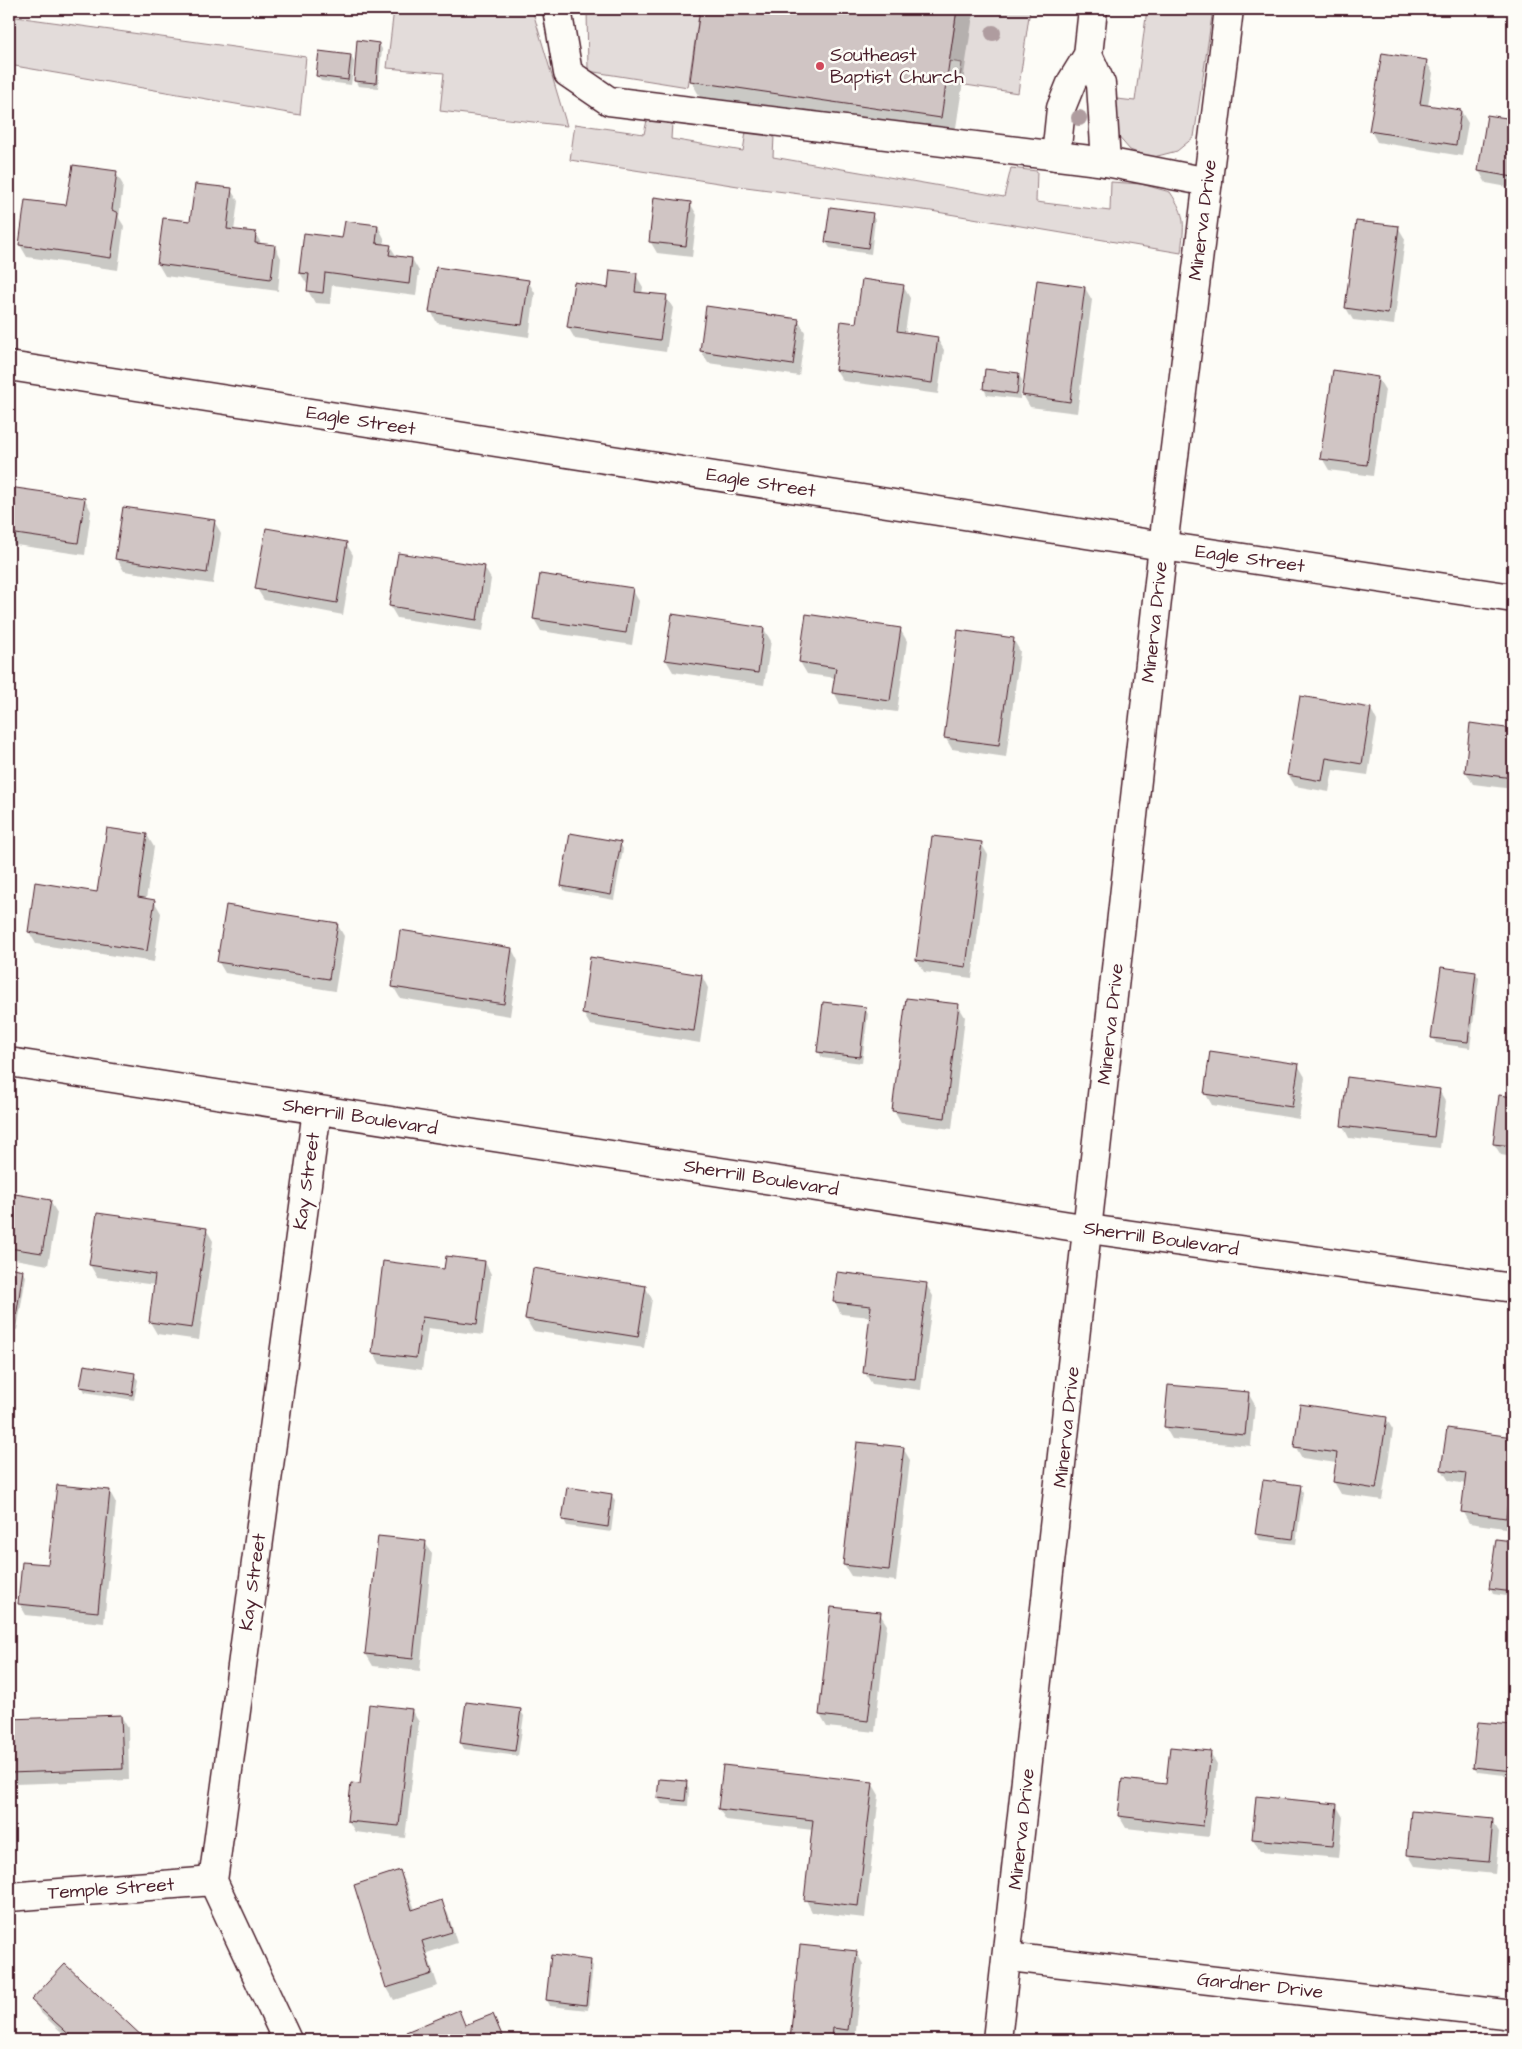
<svg xmlns="http://www.w3.org/2000/svg" width="1522" height="2049" font-family="'Architects Daughter',sans-serif">
	<style>
		.green { fill: #e3dcda; stroke: #967e82 }
		.shadow { fill: #0003 }
		.building { fill: #d0c5c4; stroke: #4a1f2b }
		.lines { fill: none; stroke-linecap: round; stroke-linejoin: round }
		.minor-casing { stroke: #4a1f2b; stroke-width: 31 }
		.minor { stroke: #fdfcf7; stroke-width: 28 }
		.tree { fill: #af9c9f }
		.poi-dot { fill: #d1495b; stroke: #fdfcf7; stroke-width: 2 }
		.labels { text-anchor: middle; dominant-baseline: central; stroke-width: 5; stroke-linejoin: round; paint-order: stroke }
		.poi-label { font-size: 19px; fill: #4a1f2b; stroke: #fdfcf7; text-anchor: start }
		.street-label { font-size: 19px; fill: #4a1f2b; stroke: #fdfcf7 }
	</style>
	<rect width="100%" height="100%" fill="#fdfcf7"/>
	<filter id="ink" filterUnits="userSpaceOnUse"><feTurbulence type="fractalNoise" baseFrequency=".02" numOctaves="2"/><feDisplacementMap in="SourceGraphic" scale="10" xChannelSelector="R" yChannelSelector="G"/><feConvolveMatrix kernelMatrix="1 2 1 2 8 2 1 2 1" color-interpolation-filters="sRGB"/></filter>
	<g filter="url(#ink)">
		<g class="green">
			<path d="M394,9H532L567,126L440,111L444,73L387,68Z"/>
			<path d="M587,9H700L688,87L588,71Z"/>
			<path d="M957,9H1030L1018,93L959,84L962,63L949,61Z"/>
			<path d="M1147,9H1213L1194,137L1177,151L1150,158L1130,150L1117,135L1108,98L1135,101Z"/>
			<path d="M9,16L306,57L300,115L9,65Z"/>
			<path d="M647,120L672,123L671,139L743,151L746,132L774,136L773,157L1004,197L1011,168L1037,171L1036,202L1110,211L1111,182L1141,184L1170,192C1187,217 1184,224 1181,253L931,211L738,186L570,160L575,124L644,134Z"/>
		</g>
		<g class="shadow">
			<path d="M662,9H974L954,141L704,104L691,81L701,14Z"/>
			<path d="M379,44L382,49L378,88L358,86L355,80Z"/>
			<path d="M351,56L354,62L351,85L321,81L317,76Z"/>
			<path d="M1426,61L1433,73L1428,106L1461,111L1468,123L1462,156L1377,142L1371,131Z"/>
			<path d="M1489,117L1513,121V188L1486,183L1479,171Z"/>
			<path d="M116,173L123,185L119,218L124,226L118,270L27,257L20,245L68,206Z"/>
			<path d="M231,190L238,201L234,231L255,233L262,245L275,246L281,258L278,291L165,276L158,264L191,222Z"/>
			<path d="M690,203L697,215L692,257L657,253L650,241Z"/>
			<path d="M872,215L875,220L871,254L830,248L826,242Z"/>
			<path d="M378,226L384,238V245L390,246L397,257L412,259L419,271L416,296L332,285L330,304L315,303L308,291L309,285L307,284L300,273L343,239Z"/>
			<path d="M1398,227L1405,239L1394,325L1353,320L1346,308Z"/>
			<path d="M636,275L643,287L642,294L666,297L673,308L666,352L575,339L568,327L609,289Z"/>
			<path d="M528,281L535,293L529,337L437,323L431,311Z"/>
			<path d="M903,286L910,298L905,333L937,338L944,350L938,394L843,381L836,370L857,324Z"/>
			<path d="M1085,288L1092,300L1077,413L1030,407L1023,395Z"/>
			<path d="M798,320L805,332L799,376L708,363L701,351Z"/>
			<path d="M1018,374L1022,380L1020,399L987,395L984,389Z"/>
			<path d="M1378,378L1385,390L1373,476L1329,470L1322,458Z"/>
			<path d="M9,488L85,499L91,511L85,555L9,544Z"/>
			<path d="M214,521L221,533L213,584L124,571L117,559Z"/>
			<path d="M346,543L353,555L343,615L264,600L257,589Z"/>
			<path d="M484,567L491,579L483,631L397,618L390,606Z"/>
			<path d="M541,575L632,589L639,601L632,645L541,631L534,619Z"/>
			<path d="M764,629L771,641L764,685L673,672L666,660Z"/>
			<path d="M900,629L907,641L897,712L840,704L834,692L836,678L807,674L800,662Z"/>
			<path d="M1013,639L1020,651L1006,757L952,749L945,737Z"/>
			<path d="M1371,709L1377,721L1368,775L1333,770L1329,792L1295,786L1288,774Z"/>
			<path d="M1471,725L1513,730V789L1473,784L1466,772Z"/>
			<path d="M147,835L154,847L146,899L154,901L161,913L154,962L36,944L29,932L98,893Z"/>
			<path d="M933,837L981,843L988,855L972,978L924,972L917,960Z"/>
			<path d="M620,843L623,849L614,900L565,891L562,886Z"/>
			<path d="M337,924L344,936L335,991L225,973L218,961Z"/>
			<path d="M512,949L518,961L510,1016L400,998L393,986Z"/>
			<path d="M1475,973L1479,978L1470,1048L1436,1043L1433,1038Z"/>
			<path d="M702,976L708,988L700,1043L590,1025L583,1013Z"/>
			<path d="M958,1005L965,1017L952,1129L901,1123L894,1111Z"/>
			<path d="M865,1008L868,1014L862,1063L822,1058L819,1052Z"/>
			<path d="M1298,1065L1305,1077L1299,1119L1212,1105L1205,1093Z"/>
			<path d="M1439,1090L1446,1102L1440,1148L1349,1138L1343,1126Z"/>
			<path d="M1500,1096L1513,1098V1157L1501,1155L1494,1144Z"/>
			<path d="M9,1194L50,1201L57,1213L48,1265L9,1258Z"/>
			<path d="M206,1229L213,1241L199,1340L157,1334L150,1322L155,1285L97,1277L90,1265Z"/>
			<path d="M485,1262L491,1274L483,1335L428,1328L422,1370L380,1364L373,1352L445,1270Z"/>
			<path d="M9,1269L22,1271L26,1276L17,1330L9,1328Z"/>
			<path d="M926,1284L933,1296L921,1390L872,1384L865,1373L871,1317L841,1314L835,1302Z"/>
			<path d="M646,1288L652,1299L644,1348L533,1331L526,1319Z"/>
			<path d="M134,1375L138,1380L134,1400L85,1392L82,1386Z"/>
			<path d="M1248,1393L1255,1405L1251,1446L1172,1439L1165,1427Z"/>
			<path d="M1386,1418L1393,1430L1382,1500L1341,1494L1334,1482L1336,1463L1302,1458L1295,1446Z"/>
			<path d="M1448,1429L1513,1438L1512,1529L1469,1523L1462,1511L1466,1484L1449,1481L1442,1470Z"/>
			<path d="M903,1448L910,1460L896,1581L851,1576L844,1565Z"/>
			<path d="M1300,1487L1303,1492L1296,1544L1260,1540L1256,1534Z"/>
			<path d="M110,1492L116,1503L104,1623L26,1615L19,1603Z"/>
			<path d="M611,1495L615,1500L611,1532L567,1526L564,1520Z"/>
			<path d="M1497,1540L1513,1542V1597L1493,1594L1490,1588Z"/>
			<path d="M425,1542L432,1554L420,1671L373,1666L366,1654Z"/>
			<path d="M880,1614L887,1625L875,1732L827,1727L820,1715Z"/>
			<path d="M412,1711L419,1722L405,1838L355,1832L348,1820L361,1786Z"/>
			<path d="M521,1711L524,1716L518,1756L464,1749L461,1743Z"/>
			<path d="M121,1716L128,1728L129,1780L15,1784L9,1772V1721Z"/>
			<path d="M1479,1723L1513,1726V1776L1478,1772L1474,1767Z"/>
			<path d="M1210,1752L1217,1764L1209,1837L1126,1828L1119,1816L1123,1781L1167,1785Z"/>
			<path d="M686,1783L689,1788L688,1806L662,1804L658,1798Z"/>
			<path d="M872,1783L879,1795L865,1918L812,1912L806,1900L813,1830L726,1820L719,1809Z"/>
			<path d="M1336,1805L1343,1817L1339,1858L1260,1851L1253,1839Z"/>
			<path d="M1492,1820L1499,1832L1495,1874L1415,1866L1408,1854Z"/>
			<path d="M400,1872L406,1883L415,1910L441,1902L448,1914L457,1943L427,1953L438,1986L394,2000L387,1988L355,1885Z"/>
			<path d="M801,1946L856,1952L863,1964L855,2040H791Z"/>
			<path d="M590,1961L593,1966L588,2010L550,2006L547,2000Z"/>
			<path d="M65,1966L145,2040H70L40,2012L33,2000Z"/>
			<path d="M458,2012L466,2026L493,2016L505,2040H411L407,2032Z"/>
		</g>
		<g class="building">
			<path d="M700,9H957L941,118L690,81Z"/>
			<path d="M357,40L379,43L376,83L354,81Z"/>
			<path d="M319,51L351,55L348,80L316,76Z"/>
			<path d="M1382,53L1427,60L1420,104L1461,110L1456,145L1369,131Z"/>
			<path d="M1487,115L1513,119V177L1478,171Z"/>
			<path d="M73,165L117,171L112,210L118,213L111,258L19,245L25,200L66,205Z"/>
			<path d="M195,184L232,188L227,229L256,232L255,243L275,245L271,279L157,264L163,218L190,221Z"/>
			<path d="M654,197L691,202L686,246L649,242Z"/>
			<path d="M830,207L873,213L868,248L825,242Z"/>
			<path d="M345,221L378,225L376,243L391,245L389,255L412,258L409,284L325,273L323,293L307,291L309,274L299,273L304,233L342,238Z"/>
			<path d="M1356,221L1399,226L1388,314L1345,308Z"/>
			<path d="M436,267L529,280L522,325L429,312Z"/>
			<path d="M610,270L637,273L635,292L667,295L660,340L567,327L574,282L608,288Z"/>
			<path d="M862,279L904,285L897,331L938,337L932,383L835,370L841,321L856,323Z"/>
			<path d="M1037,280L1085,287L1070,402L1022,395Z"/>
			<path d="M706,306L799,319L793,365L700,351Z"/>
			<path d="M985,369L1019,373L1017,394L983,389Z"/>
			<path d="M1333,370L1378,377L1367,465L1320,459Z"/>
			<path d="M9,487L85,498L78,543L9,533Z"/>
			<path d="M123,507L215,520L207,573L115,559Z"/>
			<path d="M266,528L347,542L337,603L255,589Z"/>
			<path d="M398,553L485,566L477,620L389,606Z"/>
			<path d="M540,574L633,588L626,633L533,619Z"/>
			<path d="M672,614L764,628L758,673L665,660Z"/>
			<path d="M806,614L901,628L890,701L832,693L836,668L799,662Z"/>
			<path d="M958,630L1014,638L999,745L944,738Z"/>
			<path d="M1300,696L1371,708L1362,764L1326,758L1322,781L1287,775Z"/>
			<path d="M1470,723L1513,729V778L1465,772Z"/>
			<path d="M107,828L147,834L138,897L155,900L147,951L28,932L35,882L97,892Z"/>
			<path d="M570,833L621,842L611,895L561,886Z"/>
			<path d="M932,836L982,842L966,967L916,960Z"/>
			<path d="M226,905L338,923L329,979L217,962Z"/>
			<path d="M400,930L512,948L504,1004L392,987Z"/>
			<path d="M590,957L702,975L694,1031L582,1014Z"/>
			<path d="M1441,967L1476,972L1468,1042L1431,1038Z"/>
			<path d="M906,998L959,1004L945,1118L892,1111Z"/>
			<path d="M823,1002L866,1007L860,1057L817,1052Z"/>
			<path d="M1210,1051L1299,1064L1292,1107L1204,1094Z"/>
			<path d="M1347,1077L1440,1089L1434,1137L1341,1126Z"/>
			<path d="M1499,1095L1513,1097V1146L1493,1144Z"/>
			<path d="M9,1193L51,1200L42,1253L9,1248Z"/>
			<path d="M97,1213L207,1228L192,1328L149,1322L155,1275L89,1265Z"/>
			<path d="M446,1256L485,1261L477,1324L422,1317L416,1358L372,1353L383,1261L444,1269Z"/>
			<path d="M9,1267L23,1270L15,1325L9,1324Z"/>
			<path d="M533,1268L646,1286L638,1337L525,1319Z"/>
			<path d="M837,1272L927,1283L915,1379L863,1373L871,1306L833,1302Z"/>
			<path d="M84,1365L135,1373L132,1395L80,1387Z"/>
			<path d="M1168,1385L1249,1392L1245,1435L1164,1427Z"/>
			<path d="M1300,1404L1387,1417L1376,1489L1333,1482L1337,1453L1294,1447Z"/>
			<path d="M1447,1428L1513,1437V1485L1510,1484L1506,1518L1461,1512L1466,1473L1441,1470Z"/>
			<path d="M857,1442L904,1447L889,1570L843,1565Z"/>
			<path d="M1263,1480L1301,1485L1293,1539L1255,1534Z"/>
			<path d="M57,1485L110,1490L98,1612L18,1604L22,1562L48,1564Z"/>
			<path d="M567,1487L612,1494L608,1527L562,1520Z"/>
			<path d="M378,1536L426,1541L413,1659L365,1654Z"/>
			<path d="M1496,1539L1513,1541V1592L1489,1589Z"/>
			<path d="M831,1607L881,1612L868,1721L819,1715Z"/>
			<path d="M466,1702L521,1709L515,1751L460,1743Z"/>
			<path d="M369,1704L412,1709L399,1826L347,1821L351,1783L360,1784Z"/>
			<path d="M121,1715L123,1769L9,1773V1719Z"/>
			<path d="M1478,1722L1513,1725V1771L1473,1767Z"/>
			<path d="M1170,1747L1211,1751L1203,1826L1118,1816L1122,1779L1166,1784Z"/>
			<path d="M723,1765L873,1782L858,1906L804,1900L813,1820L718,1809Z"/>
			<path d="M659,1779L687,1781L685,1801L657,1798Z"/>
			<path d="M1256,1796L1337,1804L1333,1846L1252,1839Z"/>
			<path d="M1411,1811L1493,1819L1489,1862L1407,1855Z"/>
			<path d="M400,1870L412,1910L442,1900L452,1932L422,1941L432,1974L386,1988L354,1885Z"/>
			<path d="M800,1945L857,1951L848,2030L833,2028L832,2040H790Z"/>
			<path d="M551,1955L591,1960L586,2005L546,2000Z"/>
			<path d="M65,1964L146,2040H75L31,2000Z"/>
			<path d="M459,2010L465,2025L493,2014L504,2040H409L406,2032Z"/>
		</g>
		<g class="lines">
			<g class="minor-casing">
				<g id="minor">
					<path d="M557,9L568,73L609,101L1106,162L1208,182"/>
					<path d="M1088,55L1101,84L1106,162"/>
					<path d="M1056,156L1061,108L1072,81L1088,55L1093,9"/>
					<path d="M9,366L1163,546L1513,598"/>
					<path d="M9,1062L1089,1229L1513,1288"/>
					<path d="M9,1897L213,1881"/>
					<path d="M1008,1957L1513,2015"/>
					<path d="M287,2040L213,1881L317,1110"/>
					<path d="M997,2040L1163,546L1229,9"/>
				</g>
			</g>
			<use href="#minor" class="minor"/>
		</g>
		<g class="tree">
			<circle cx="993" cy="33" r="8"/>
			<circle cx="1079" cy="118" r="8"/>
		</g>
	</g>
	<circle class="poi-dot" cx="820" cy="66" r="5"/>
	<g class="labels">
		<g class="poi-label">
			<text x="830" y="55">Southeast<tspan x="830" dy="22">Baptist Church</tspan></text>
		</g>
		<g class="street-label">
			<text transform="translate(1203 220) rotate(-83)">Minerva Drive</text>
			<text transform="translate(361 421) rotate(9)">Eagle Street</text>
			<text transform="translate(761 483) rotate(9)">Eagle Street</text>
			<text transform="translate(1250 559) rotate(8)">Eagle Street</text>
			<text transform="translate(1155 622) rotate(-84)">Minerva Drive</text>
			<text transform="translate(1111 1024) rotate(-84)">Minerva Drive</text>
			<text transform="translate(360 1117) rotate(9)">Sherrill Boulevard</text>
			<text transform="translate(761 1178) rotate(9)">Sherrill Boulevard</text>
			<text transform="translate(307 1181) rotate(-82)">Kay Street</text>
			<text transform="translate(1161 1239) rotate(8)">Sherrill Boulevard</text>
			<text transform="translate(1067 1427) rotate(-84)">Minerva Drive</text>
			<text transform="translate(253 1582) rotate(-82)">Kay Street</text>
			<text transform="translate(1022 1829) rotate(-84)">Minerva Drive</text>
			<text transform="translate(111 1889) rotate(-4)">Temple Street</text>
			<text transform="translate(1260 1986) rotate(6)">Gardner Drive</text>
		</g>
	</g>
	<rect width="1522" height="2049" fill="none" stroke="#fdfcf7" stroke-width="30"/>
	<rect x="15" y="15" width="1492" height="2019" fill="none" stroke="#4a1f2b" stroke-width="2" filter="url(#ink)"/>
</svg>
